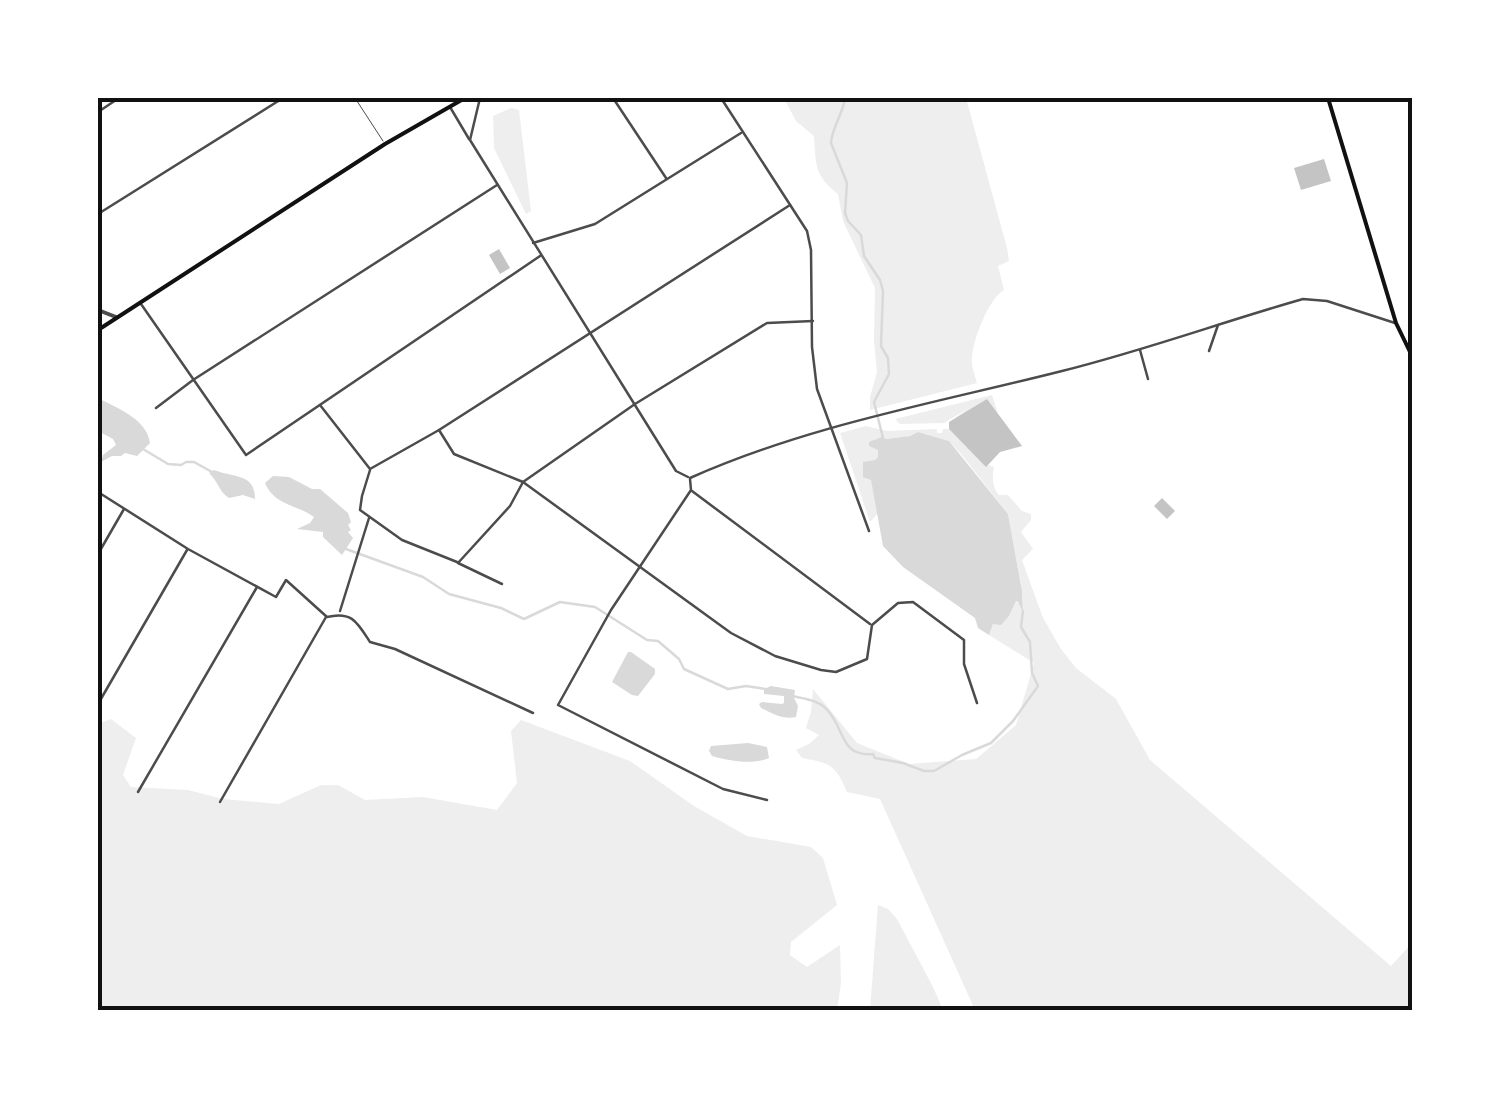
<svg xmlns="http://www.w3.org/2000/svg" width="1510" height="1108" font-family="'Open Sans',sans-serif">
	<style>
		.green { fill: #eee }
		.water { fill: #d9d9d9 }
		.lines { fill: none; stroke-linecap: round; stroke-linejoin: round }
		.stream { stroke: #d9d9d9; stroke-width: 2.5 }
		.building { fill: #c4c4c4 }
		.service { stroke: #4c4c4c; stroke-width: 1 }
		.minor { stroke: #4c4c4c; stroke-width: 2.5 }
		.tertiary { stroke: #4c4c4c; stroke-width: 4 }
		.secondary { stroke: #111; stroke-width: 4 }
		.neatline { fill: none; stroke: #111; stroke-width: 4 }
	</style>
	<rect width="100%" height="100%" fill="#fff"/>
	<g class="green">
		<path d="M784,98H966L1007,248L1009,261L998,266L1004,290C988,299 973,340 972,358C971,366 975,375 977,383L870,410V397L877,372L874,341L875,288L843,221L838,194C814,175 816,165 814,136L796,121Z"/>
		<path d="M511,108L519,110L531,211L526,214L494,148L493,116Z"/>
		<path d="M992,395L998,414L1022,446L1000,452L988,465L994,467C992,475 992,488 999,495H1008L1022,511L1031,514V520L1021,532L1033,549L1022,560L1043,618L1061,649L1076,668L1116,699L1150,760L1391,966L1412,943V1010H975L880,799L847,792C836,765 830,763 802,758L796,750L809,744L819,735L806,728L811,712L813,689L857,743L909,764L976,759L1016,725L1034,663L989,635L993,624L1009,616L1016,601L1023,608L1022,590L1008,514L962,455L949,441L918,432L910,436L885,439L878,450V457C867,475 874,493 878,513L870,522L840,433L866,426L887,431L937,429V433H942L943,429H949L981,461V417L955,418L969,408L944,423L900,424L895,419Z"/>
		<path d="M111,719L136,738L123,775L131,787L188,790L223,799L279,804L321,785H338L365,800L423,797L497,810L517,783L511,731L521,720L630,761L694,806L747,836L811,847L823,858L837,905L791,942L790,955L807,967L840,945L841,983L837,1010H98V724Z"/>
		<path d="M878,905L888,909L897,919L933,987L943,1010H870Z"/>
	</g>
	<g class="water">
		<path d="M98,398C117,408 147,419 150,443L137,456L125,453L121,456H112L101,462L103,455L116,445L113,439L98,431Z"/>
		<path d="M918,432L949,441L1008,514L1022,591L1023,612L1018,602L1016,601L1009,616L1001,625L993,624L989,635L978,628L975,618L903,567L883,546L871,480L863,477V462L875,460L878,457V450L869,446V442L882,437L886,439L910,436Z"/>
		<path d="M214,470C234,478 255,473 255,499L243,495L229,498C219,492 218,481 209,473Z"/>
		<path d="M273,476L289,477L312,489H320L348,513L351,522L348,525L351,530L348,532L353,538L342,555L323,537V532L297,529L310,523L314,517C296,504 275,506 265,483Z"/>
		<path d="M628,652H631L655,669V674L638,696L632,695L612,682Z"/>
		<path d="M771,686L795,690L794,698L798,706L796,717C783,720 772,713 761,708L759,704L762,702L782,704L784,703V696L764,694V689Z"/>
		<path d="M748,743L767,747L769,758C752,765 730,761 712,756L709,751L711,746Z"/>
	</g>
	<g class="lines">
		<g class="stream">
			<path d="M845,98C843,114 832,127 831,143L847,183L845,213L848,221L861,235L864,256L880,280L883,291L881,346L888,358L889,374L874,402L883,438"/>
			<path d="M143,449L168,464L181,465L186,462H194L212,472"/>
			<path d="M345,547L346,549L423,577L449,594L501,608L524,619L560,602L595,607L647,640L658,641L679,659L684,669L728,689L746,686L765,689"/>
			<path d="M792,696C806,699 820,700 829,712C845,731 841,757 873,754L875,758L903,763L924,771H934L962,755L991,743L1013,721L1038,686L1032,673L1030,642L1021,627L1023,611"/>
		</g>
	</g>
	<g class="building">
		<path d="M1324,159L1331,181L1301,190L1294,168Z"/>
		<path d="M499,249L510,268L500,274L489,255Z"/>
		<path d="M987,399L1022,446L1000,452L986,467L949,429V422Z"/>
		<path d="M1162,498L1175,511L1167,519L1154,506Z"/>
	</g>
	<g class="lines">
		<path class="service" d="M355,98L383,141"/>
		<g class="minor">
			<path d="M480,98L470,140L676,471L688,477"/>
			<path d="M613,98L666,178"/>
			<path d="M721,98L807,231L811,250L812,347L817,389L869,531"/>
			<path d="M450,107L469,139"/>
			<path d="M98,112L119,98"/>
			<path d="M98,214L283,98"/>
			<path d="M533,243L595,224L741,133"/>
			<path d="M141,304L246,455L540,256"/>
			<path d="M1140,350L1148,379"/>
			<path d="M1209,351L1218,325"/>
			<path d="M320,405L370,469L439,430L790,205"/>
			<path d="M156,408L193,380L497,185"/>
			<path d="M439,430L454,454L523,482L731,633L775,656L821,670L836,672L867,659L872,625L898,603L913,602L964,640V664L977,703"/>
			<path d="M370,470L362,496L360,510L402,540L457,562"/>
			<path d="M690,478C809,425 936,403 1062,371C1143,351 1222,322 1303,299L1327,301L1395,323"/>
			<path d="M690,479L691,490L611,610L558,705L723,789L767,800"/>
			<path d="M692,491L870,624"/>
			<path d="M98,492L188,549L276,597L286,580L327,617C352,611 357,622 370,642L395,649L533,713"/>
			<path d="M98,554L124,509"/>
			<path d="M502,584L458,563L510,506L523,482L635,404L767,323L813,321"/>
			<path d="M340,611L369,518"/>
			<path d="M98,704L187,550"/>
			<path d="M138,792L257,587"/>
			<path d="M220,802L326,617"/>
		</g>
		<path class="tertiary" d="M98,310L116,317"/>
		<g class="secondary">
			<path d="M1328,98L1396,323L1412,356"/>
			<path d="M98,330L385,144L465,98"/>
		</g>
	</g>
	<rect width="1510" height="1108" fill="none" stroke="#ffffff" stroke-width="200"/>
	<rect x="100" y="100" width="1310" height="908" class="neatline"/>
</svg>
